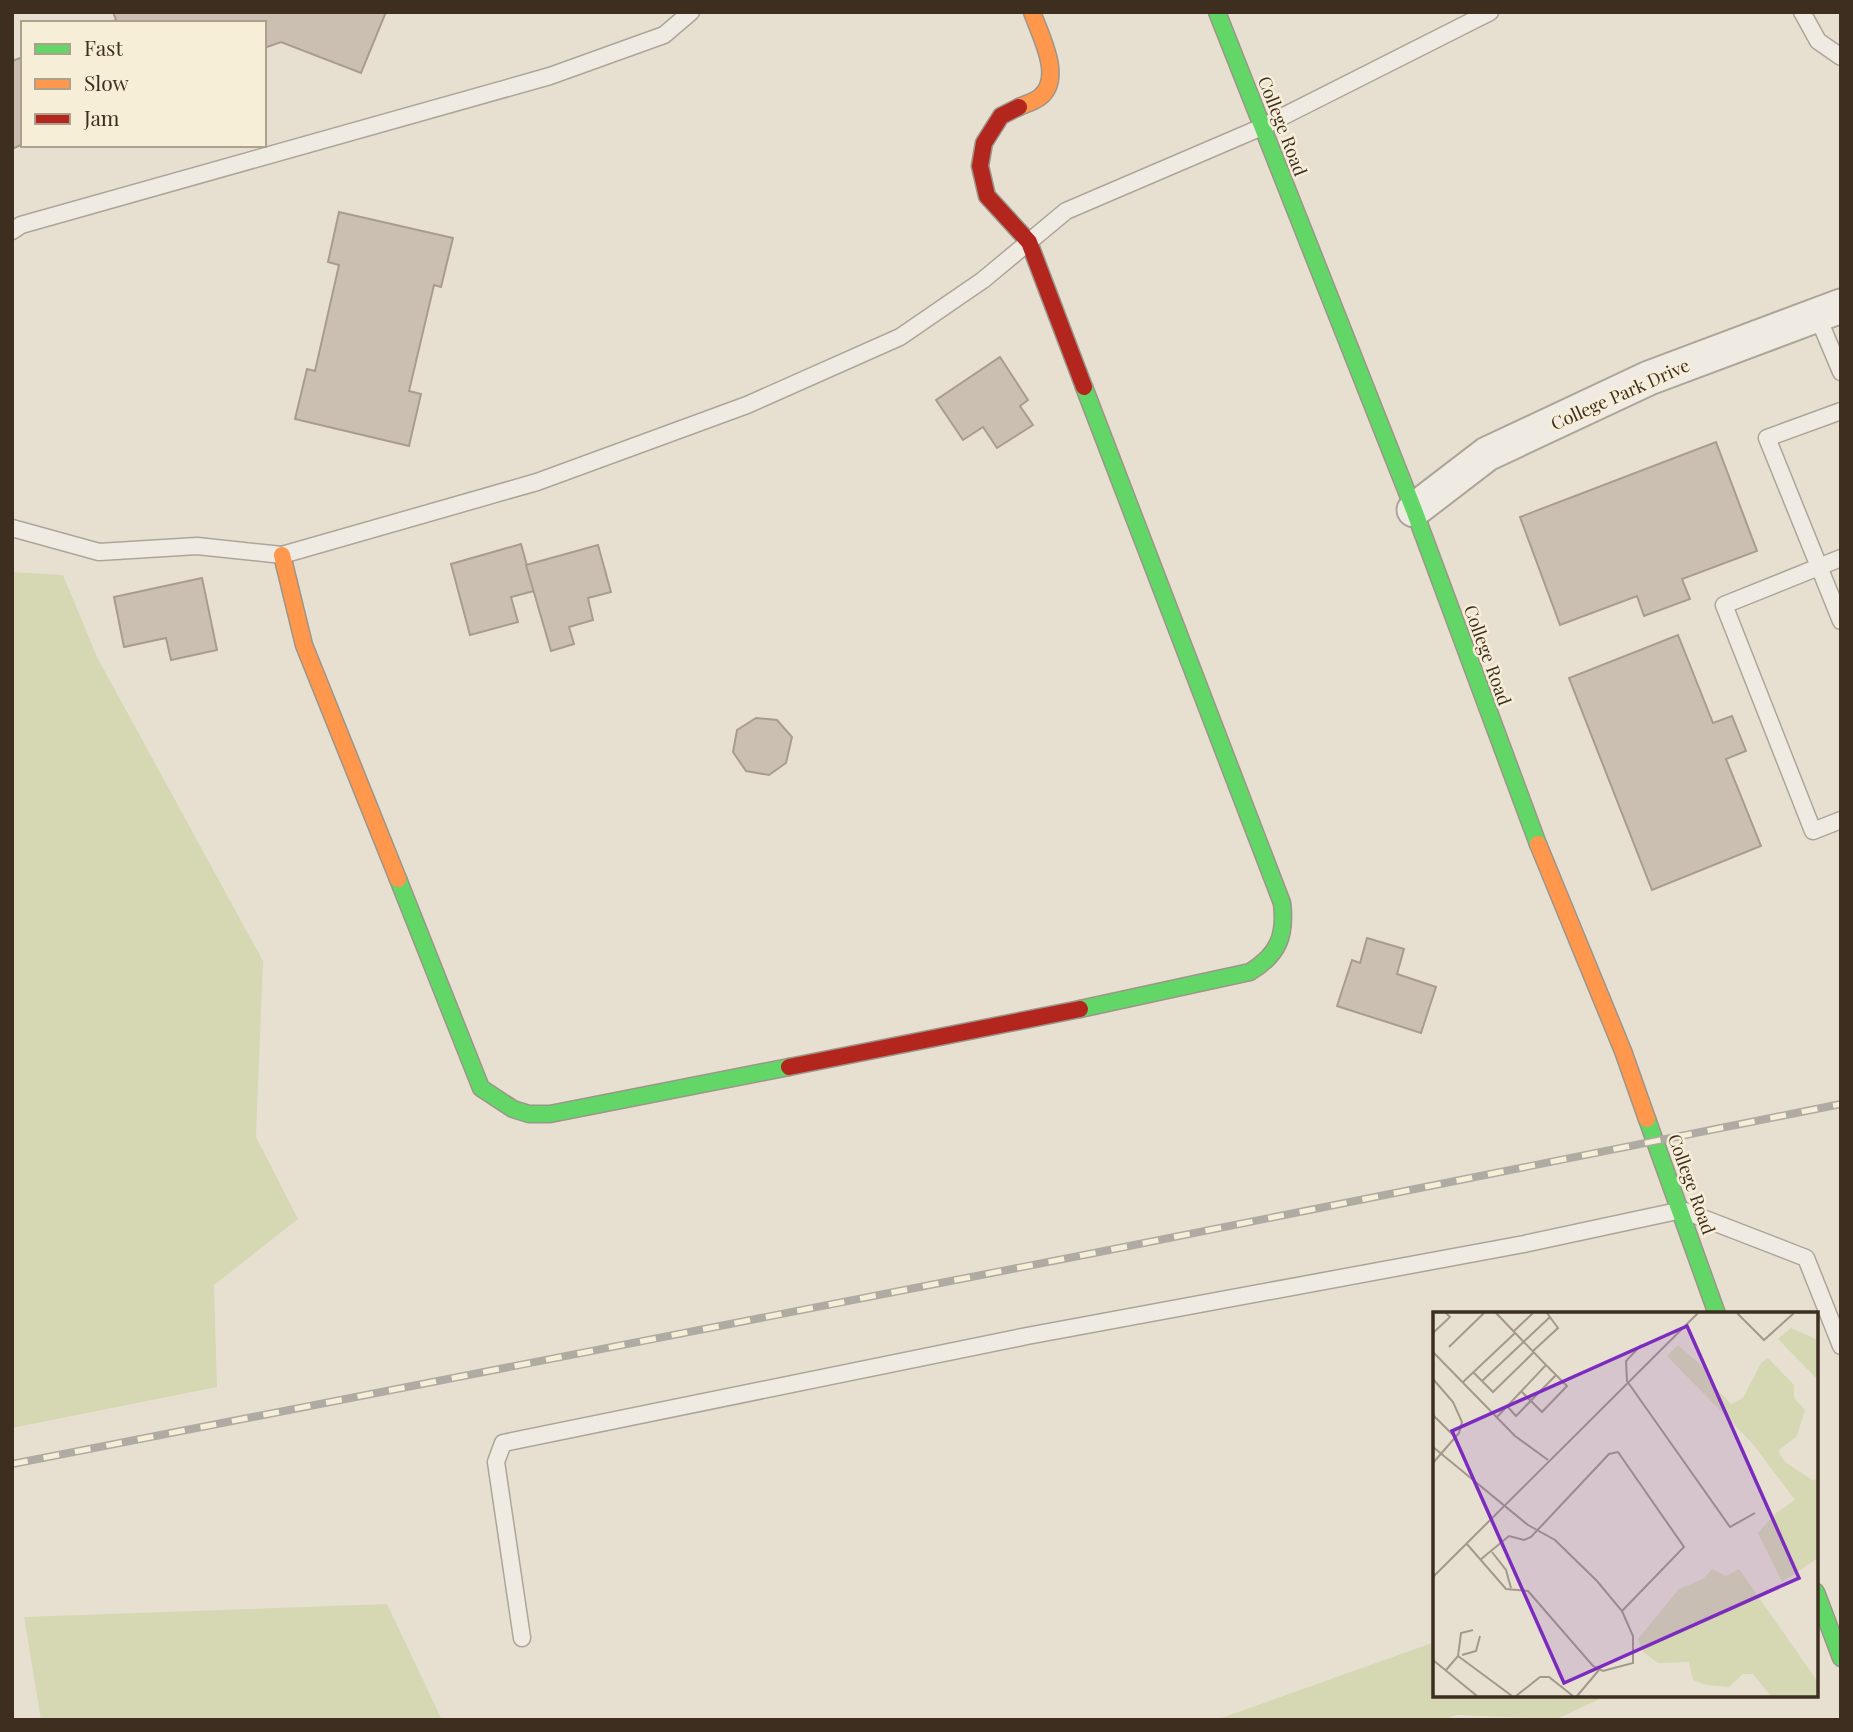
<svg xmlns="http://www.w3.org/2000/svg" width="1853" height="1732" font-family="'Playfair Display',serif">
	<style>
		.green { fill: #d6d7b3 }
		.building { fill: #cbbfb2; stroke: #a89c90; stroke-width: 2 }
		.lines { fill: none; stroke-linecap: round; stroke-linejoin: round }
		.lane-casing { stroke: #ada599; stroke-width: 19 }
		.street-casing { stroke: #ada599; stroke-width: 37 }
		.fast-casing { stroke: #9c958a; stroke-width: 19 }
		.slow-casing { stroke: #9c958a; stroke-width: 19 }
		.jam-casing { stroke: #9c958a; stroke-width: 19 }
		.lane { stroke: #efebe3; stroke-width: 16 }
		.street { stroke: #efebe3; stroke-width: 33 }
		.fast { stroke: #63d668; stroke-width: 16 }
		.slow { stroke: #ff974d; stroke-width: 16 }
		.jam { stroke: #b3261e; stroke-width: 16 }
		.rail-casing { stroke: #afaaa2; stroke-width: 8 }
		.rail { stroke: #f7eed8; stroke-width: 5; stroke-dasharray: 16; stroke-linecap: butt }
		.labels { text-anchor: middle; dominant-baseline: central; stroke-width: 5; stroke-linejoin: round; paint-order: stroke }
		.street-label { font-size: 18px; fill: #3d2e20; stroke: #f7eed8 }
		.inset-road { fill: none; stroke: #a3998a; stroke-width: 2 }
		.view { fill: #7b2cbf; fill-opacity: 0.15; stroke: #7b2cbf; stroke-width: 3.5 }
		.inset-edge { fill: none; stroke: #3d2e20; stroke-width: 3.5 }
	</style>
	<rect width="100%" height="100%" fill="#e7e0d1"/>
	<g class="green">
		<path d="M12,572L63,575L97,657L263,961L256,1137L298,1219L214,1285L217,1387L12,1428Z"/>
		<path d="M387,1604L442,1720H41L24,1617Z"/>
		<path d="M1435,1642V1695H1608L1557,1719L1456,1715L1442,1720H1216Z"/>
	</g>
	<g class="building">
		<path d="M113,12H386L361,73L281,42L264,48V23H109L116,20Z"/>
		<path d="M23,57V144L12,149V61Z"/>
		<path d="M339,212L453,238L441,287L434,285L409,391L421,394L409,446L295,419L307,369L315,371L339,265L328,262Z"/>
		<path d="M1000,357L1028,400L1020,406L1033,425L997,448L983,427L963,440L936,400Z"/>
		<path d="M1716,442L1757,551L1682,579L1690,599L1644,616L1637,596L1560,625L1520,517Z"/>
		<path d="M521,544L534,591L511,597L518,622L470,635L451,564Z"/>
		<path d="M598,545L611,592L588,598L593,620L569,627L574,644L551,651L526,565Z"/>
		<path d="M202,578L217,650L171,660L166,638L124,647L114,597Z"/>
		<path d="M1678,635L1713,723L1732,716L1746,751L1726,759L1761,846L1652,890L1569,678Z"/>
		<path d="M756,718L777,720L792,737L786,763L769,775L746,771L733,752L737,730Z"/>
		<path d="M1367,938L1404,949L1397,974L1436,987L1421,1033L1337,1006L1352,960L1360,963Z"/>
	</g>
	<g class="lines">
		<g class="lane-casing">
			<g id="lane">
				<path d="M1802,12L1818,41L1841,57"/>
				<path d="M12,231L21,225L550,76L664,35L691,12"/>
				<path d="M1817,315L1841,372"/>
				<path d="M1841,411L1767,438L1841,621"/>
				<path d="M12,528L99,552L197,546L282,555L537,482L747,405L900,337L983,280L1066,211L1262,127L1490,12"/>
				<path d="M1841,558L1724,605L1813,831L1841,820"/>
				<path d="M522,1638L496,1462L503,1443L1027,1336L1524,1244L1682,1210L1806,1258L1841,1346"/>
			</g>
		</g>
		<g class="street-casing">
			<path id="street" d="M1414,510L1487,454L1649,378L1841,306"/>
		</g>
		<g class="fast-casing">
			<g id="fast">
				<path d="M1217,12L1414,510L1538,844"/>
				<path d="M398,879L481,1088L513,1109L529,1114H550L789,1067"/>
				<path d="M1080,1009L1250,972C1278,955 1286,936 1282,903L1084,387"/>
				<path d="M1647,1119L1717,1314"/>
				<path d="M1816,1592L1841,1658"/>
			</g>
		</g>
		<g class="slow-casing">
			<g id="slow">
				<path d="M1019,107C1025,104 1034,102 1040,97C1064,78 1040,35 1032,12"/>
				<path d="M282,555L304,645L398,879"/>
				<path d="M1538,844L1623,1051L1647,1119"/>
			</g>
		</g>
		<g class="jam-casing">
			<g id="jam">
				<path d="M1019,107L1001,116L984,143L980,166L987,196L1029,242L1084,387"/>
				<path d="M789,1067L1080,1009"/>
			</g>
		</g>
		<use href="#lane" class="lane"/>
		<use href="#street" class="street"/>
		<use href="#fast" class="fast"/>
		<use href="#slow" class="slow"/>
		<use href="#jam" class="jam"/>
		<g class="rail-casing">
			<path id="rail" d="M12,1464L1094,1253L1841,1104"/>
		</g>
		<use href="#rail" class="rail"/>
	</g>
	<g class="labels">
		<g class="street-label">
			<text transform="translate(1283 126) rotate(69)">College Road</text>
			<text transform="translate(1620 394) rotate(-24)">College Park Drive</text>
			<text transform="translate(1488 655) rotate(70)">College Road</text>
			<text transform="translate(1692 1184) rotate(70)">College Road</text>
		</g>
	</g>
	<g transform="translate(1433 1312)">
		<rect width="385" height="385" fill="#e7e0d1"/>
		<path d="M358,16L385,28V68L345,27ZM245,33L270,55L276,69L298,92L310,86L328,51L335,46L361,73V86L372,98L364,124L345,139L352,150L379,168L385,167V246L349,270L325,221L343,201L362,188L319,131L234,44ZM279,257L293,264L306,257L385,370V384H338L320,362H310L296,375L273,373L260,368L256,350L225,351L210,340L205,327L246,277L270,267Z" fill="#d6d7b3"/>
		<path class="inset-road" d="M63,1L113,53L64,105M304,1L331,28L361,1M81,19L100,1M0,21L17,5L13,1M208,33L193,49L194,69L297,215L322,201M16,35L51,1M100,39L125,16L114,1M0,40L82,124L115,148M40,60L60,80L101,40M0,67L20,90L29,110L26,121L0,151M49,69L117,5M30,70L82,21M88,79L109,100L134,74L113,53M74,94L83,104L123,63M0,103L23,126M0,135L95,213L122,228L164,269L189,299L200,324V351L170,359L160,354L95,279L73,277L33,231M59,240L73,258L78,276M47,248L76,224L91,228L98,225L176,142L185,140L251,235L189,299M0,265L265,1M29,343L43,339L47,324M25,344L79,384M0,348L44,384M13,358L25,344L28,321L40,318M83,384L107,365H116L140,384M144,384L166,358"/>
		<path class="view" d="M254,14L366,266L131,371L19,119Z"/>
		<rect width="385" height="385" class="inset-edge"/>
	</g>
	<rect width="1853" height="1732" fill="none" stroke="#3d2e20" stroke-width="28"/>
	<rect x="21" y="21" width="245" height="126" fill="#f7eed8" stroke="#ada18e" stroke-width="2"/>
	<rect x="35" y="44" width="35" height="10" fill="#63d668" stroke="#ada18e" stroke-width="2"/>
	<text x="84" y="56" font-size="21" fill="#3d2e20">Fast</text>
	<rect x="35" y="79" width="35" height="10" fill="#ff974d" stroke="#ada18e" stroke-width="2"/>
	<text x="84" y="91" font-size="21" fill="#3d2e20">Slow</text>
	<rect x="35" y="114" width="35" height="10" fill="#b3261e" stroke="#ada18e" stroke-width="2"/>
	<text x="84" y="126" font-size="21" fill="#3d2e20">Jam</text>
</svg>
